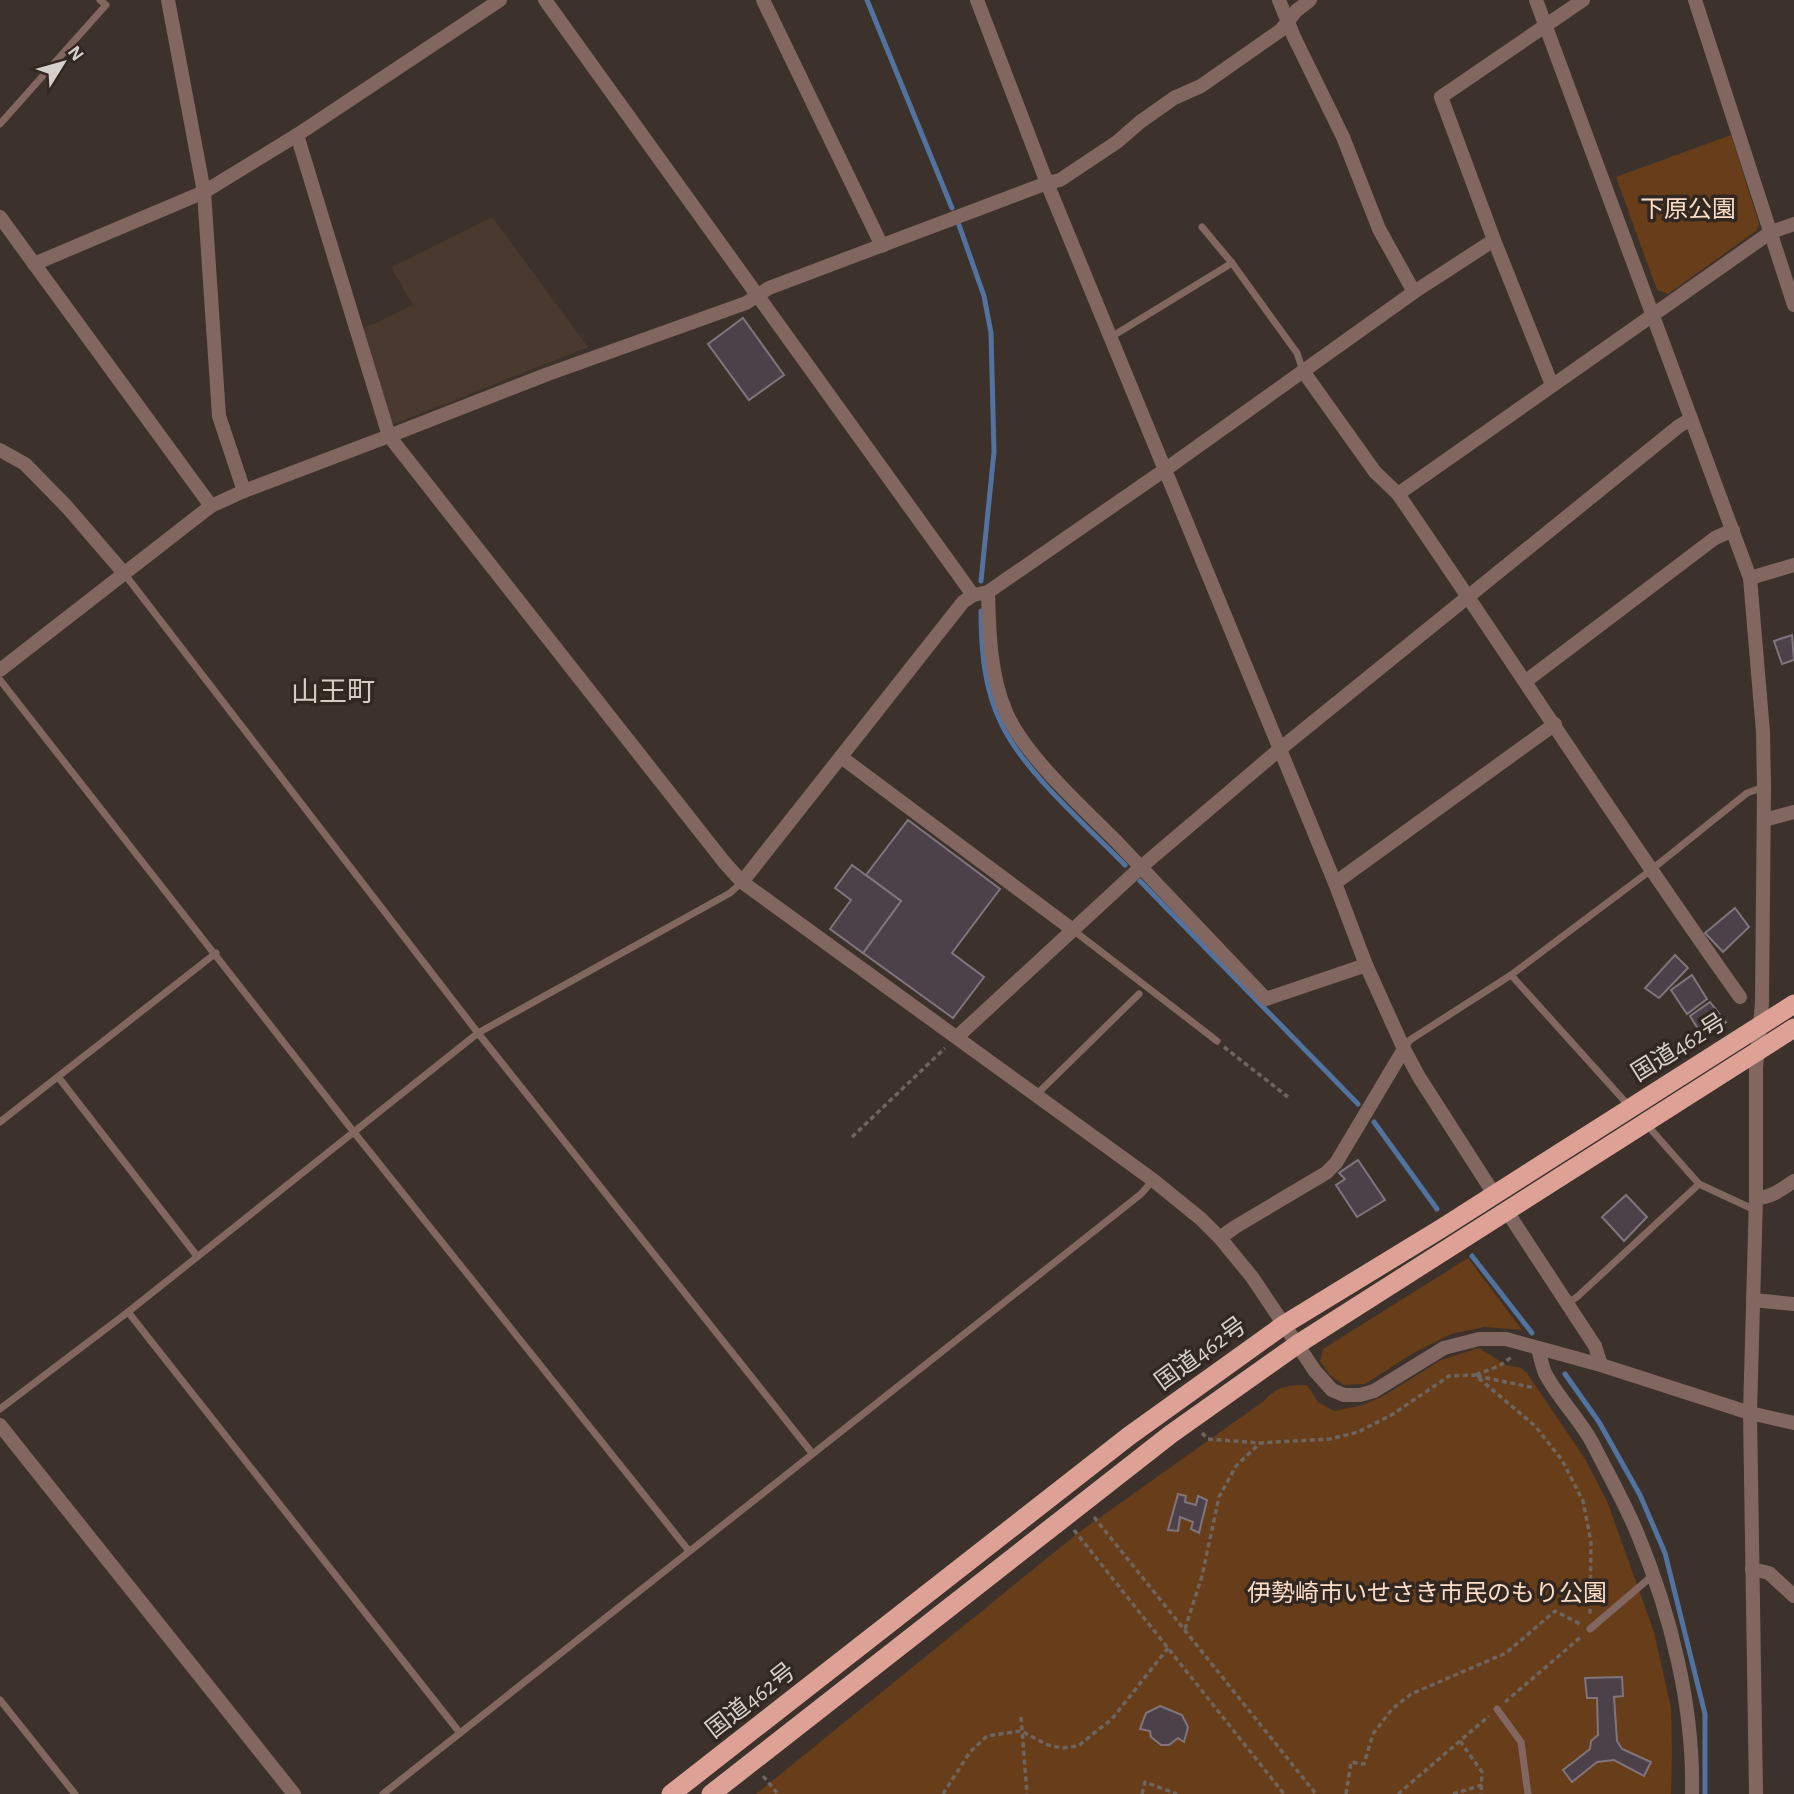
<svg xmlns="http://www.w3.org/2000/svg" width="1794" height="1794" font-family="'Alegreya Sans','Noto Sans JP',sans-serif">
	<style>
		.built { fill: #49392e }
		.green { fill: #683d19 }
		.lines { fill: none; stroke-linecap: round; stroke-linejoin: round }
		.stream { stroke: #52729f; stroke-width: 5 }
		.building { fill: #4c4149; stroke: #80757d; stroke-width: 2 }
		.path { stroke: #6e655f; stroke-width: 3.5; stroke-dasharray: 5 3.5; stroke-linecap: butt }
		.service { stroke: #826761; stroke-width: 7 }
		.minor { stroke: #826761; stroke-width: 14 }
		.tertiary { stroke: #826761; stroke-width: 14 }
		.trunk { stroke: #dda295; stroke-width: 19 }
		.labels { text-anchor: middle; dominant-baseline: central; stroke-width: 7; stroke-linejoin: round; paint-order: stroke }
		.park-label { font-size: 24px; fill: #fbdcc7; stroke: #322821 }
		.street-label { font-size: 24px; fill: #d6d0cc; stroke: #322821 }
		.quarter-label { font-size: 28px; fill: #d7cbc2; stroke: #322821 }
	</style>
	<rect width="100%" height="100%" fill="#3c322b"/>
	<path class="built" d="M492,217L588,347L392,425L360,330L413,305L391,267Z"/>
	<g class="green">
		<path d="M1731,135L1759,224L1756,231L1668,294L1657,290L1616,177Z"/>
		<path d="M1468,1258L1522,1330L1484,1327L1451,1334L1415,1352L1365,1384L1344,1385L1330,1375L1320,1361L1323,1349Z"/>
		<path d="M1479,1348L1506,1365L1521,1368L1527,1373L1585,1459L1607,1501L1654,1632L1671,1708L1672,1753L1671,1794H756L1078,1533L1264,1401C1277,1386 1288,1385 1307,1385L1318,1402L1334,1411L1363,1405L1385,1395L1441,1360Z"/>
	</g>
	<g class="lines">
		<g class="stream">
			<path d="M867,0L952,208"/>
			<path d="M959,225L984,296L991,333L994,452L981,581"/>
			<path d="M981,611C981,649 984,688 1001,723C1023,771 1087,826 1125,865"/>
			<path d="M1140,881L1358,1104"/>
			<path d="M1374,1122L1437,1209"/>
			<path d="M1472,1256L1532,1333"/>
			<path d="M1565,1374L1599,1422L1640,1495L1665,1553L1705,1714V1794"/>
		</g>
	</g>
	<g class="building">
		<path d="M743,318L784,375L749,400L708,344Z"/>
		<path d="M1792,635L1794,660L1782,664L1774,641Z"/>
		<path d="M908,820L1000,889L952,953L984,977L953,1018L863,953L901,901L866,875Z"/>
		<path d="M852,865L901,901L863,953L830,929L851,900L835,888Z"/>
		<path d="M1735,908L1749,927L1723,952L1705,933Z"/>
		<path d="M1675,955L1688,968L1659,998L1645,988Z"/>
		<path d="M1692,975L1707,999L1687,1014L1671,990Z"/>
		<path d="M1710,1002L1726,1022L1705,1040L1690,1016Z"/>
		<path d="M1358,1160L1385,1200L1357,1217L1336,1185L1345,1179L1339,1173Z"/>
		<path d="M1626,1195L1647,1217L1624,1241L1602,1217Z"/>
		<path d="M1178,1494L1186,1496L1185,1502L1196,1505L1198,1496L1207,1500L1199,1533L1191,1529L1193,1522L1180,1517L1178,1531L1168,1530Z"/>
		<path d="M1622,1677L1623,1696L1614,1697L1617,1741L1622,1749L1651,1762L1644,1776L1614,1760L1597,1762L1572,1782L1563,1770L1590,1749L1591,1741L1598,1735L1597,1698H1587L1585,1678Z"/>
		<path d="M1160,1706L1182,1715L1188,1727L1184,1742L1178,1738L1169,1745H1161L1151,1737L1150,1731L1140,1729L1146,1713Z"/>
	</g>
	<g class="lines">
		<g class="path">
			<path d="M1224,1047L1288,1097"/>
			<path d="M852,1137L945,1048"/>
			<path d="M1476,1375L1499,1366L1513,1356"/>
			<path d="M1477,1376L1535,1388"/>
			<path d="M1202,1433L1208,1439L1260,1443L1330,1439L1358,1432L1393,1414L1449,1376L1475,1375L1535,1426L1562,1460L1583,1501L1591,1542L1590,1615"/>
			<path d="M1094,1517L1316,1794"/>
			<path d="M1074,1530L1284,1794"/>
			<path d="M1185,1629L1202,1576L1219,1497L1236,1466L1260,1443"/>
			<path d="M1505,1702L1582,1636"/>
			<path d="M1021,1717L1027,1794"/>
			<path d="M1460,1741L1482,1772L1481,1794"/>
			<path d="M763,1776L778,1794"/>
			<path d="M943,1794L970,1752L987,1736L1021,1731L1048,1745L1062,1748L1078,1746L1112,1719L1168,1648"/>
			<path d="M1142,1794L1145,1782L1177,1794"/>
			<path d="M1346,1794L1351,1762L1364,1764L1373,1734L1392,1709L1411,1694L1506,1653L1555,1611L1582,1625"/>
			<path d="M1398,1794L1489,1716"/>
			<path d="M1453,1794L1482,1785"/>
		</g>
		<g class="service">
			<path d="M0,124L106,5L100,0"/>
			<path d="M1202,227L1232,263L1297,353L1303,371"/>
			<path d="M1111,337L1232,263"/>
			<path d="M123,572L478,1033L812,1453"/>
			<path d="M0,680L353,1131L689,1551"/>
			<path d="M1073,930L1217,1041"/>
			<path d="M1511,975L1630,1107"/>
			<path d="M1404,1049L1410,1040L1511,975L1651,870L1747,793L1764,787"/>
			<path d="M59,1078L197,1256"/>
			<path d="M1036,1095L1139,994"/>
			<path d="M0,1122L216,953"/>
			<path d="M1647,1125L1699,1184L1755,1210"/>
			<path d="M1567,1303L1577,1297L1699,1184"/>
			<path d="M128,1312L460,1733"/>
			<path d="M0,1409L128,1312L478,1033L730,893L742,882"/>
			<path d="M1590,1629L1652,1576"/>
			<path d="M0,1700L75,1794"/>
			<path d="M1497,1709L1521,1742L1528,1794"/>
			<path d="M383,1794L1141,1194L1153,1180"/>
		</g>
		<g class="minor">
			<path d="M545,0L973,595"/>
			<path d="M763,0L882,246"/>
			<path d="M977,0L1047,183L1335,883L1366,965L1404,1049L1419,1077L1494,1194"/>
			<path d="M1279,0L1294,37L1343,137L1379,229L1414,292"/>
			<path d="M1695,0L1794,305"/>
			<path d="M297,135L389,436L548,374L746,303L769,288L1047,183L1060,180L1117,142L1140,122L1174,98L1201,86L1281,30L1296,11L1310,0"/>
			<path d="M0,217L211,506"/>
			<path d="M34,264L204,192L297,135L500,0"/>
			<path d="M1303,371L1375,472L1398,494C1513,661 1622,832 1740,997"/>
			<path d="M1552,385L1494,240L1441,97L1583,0"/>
			<path d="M1398,494L1771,232L1794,224"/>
			<path d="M1750,578L1794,565"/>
			<path d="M988,592C989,631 990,675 1006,712C1024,755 1082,807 1116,841C1166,893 1216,946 1266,999L1366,965"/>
			<path d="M1526,681L1715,538L1733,530"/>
			<path d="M841,757L1073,930"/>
			<path d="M1764,820L1794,812"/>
			<path d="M742,882L963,602L973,595L988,592L1166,469L1414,292L1494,240"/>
			<path d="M1335,883L1555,724"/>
			<path d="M957,1037L1141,867L1280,749L1679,426L1691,419"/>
			<path d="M1756,1198C1771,1198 1782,1189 1794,1181"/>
			<path d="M1506,1210L1595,1346L1601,1365"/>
			<path d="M1220,1238L1235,1227L1326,1173L1336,1163L1404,1049"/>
			<path d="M1753,1300L1794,1304"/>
			<path d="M1538,1348C1540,1356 1542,1366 1545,1373C1557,1397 1580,1419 1593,1444C1608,1474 1625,1503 1638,1535C1671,1615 1694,1707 1692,1794"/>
			<path d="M1750,1413L1756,1794"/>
			<path d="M1752,1569L1769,1573L1794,1596"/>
		</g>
		<g class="tertiary">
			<path d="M168,0L204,192L219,416L244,491"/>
			<path d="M1536,0L1750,578L1763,732L1764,787L1762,1003L1756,1067V1198L1750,1413"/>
			<path d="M0,450L25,464L67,507L123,572"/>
			<path d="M0,670L211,506L244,491L389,436L724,862L742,882L1153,1180L1201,1219L1220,1238L1252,1277L1315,1371L1332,1390L1344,1395H1360L1374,1391L1444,1348L1479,1339H1506L1601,1365L1750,1413L1794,1423"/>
			<path d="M0,1425L294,1794"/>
		</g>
		<g class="trunk">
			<path d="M671,1794L1129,1436L1285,1324L1442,1228L1794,1004"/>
			<path d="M711,1794L1171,1434L1298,1344L1794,1028"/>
		</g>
	</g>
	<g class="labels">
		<g class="park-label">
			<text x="1688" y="210">下原公園</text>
			<text x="1427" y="1594">伊勢崎市いせさき市民のもり公園</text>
		</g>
		<g class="street-label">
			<text transform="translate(1679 1048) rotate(-32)">国道462号</text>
			<text transform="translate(1201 1354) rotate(-36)">国道462号</text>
			<text transform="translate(751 1701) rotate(-38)">国道462号</text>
		</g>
		<g class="quarter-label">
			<text x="333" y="693">山王町</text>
		</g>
	</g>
	<g transform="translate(63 63) rotate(53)" stroke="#322821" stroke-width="5" paint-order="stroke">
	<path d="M0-5L12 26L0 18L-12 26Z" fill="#d6d0cc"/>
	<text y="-10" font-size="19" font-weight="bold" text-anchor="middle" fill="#d6d0cc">N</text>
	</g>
</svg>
